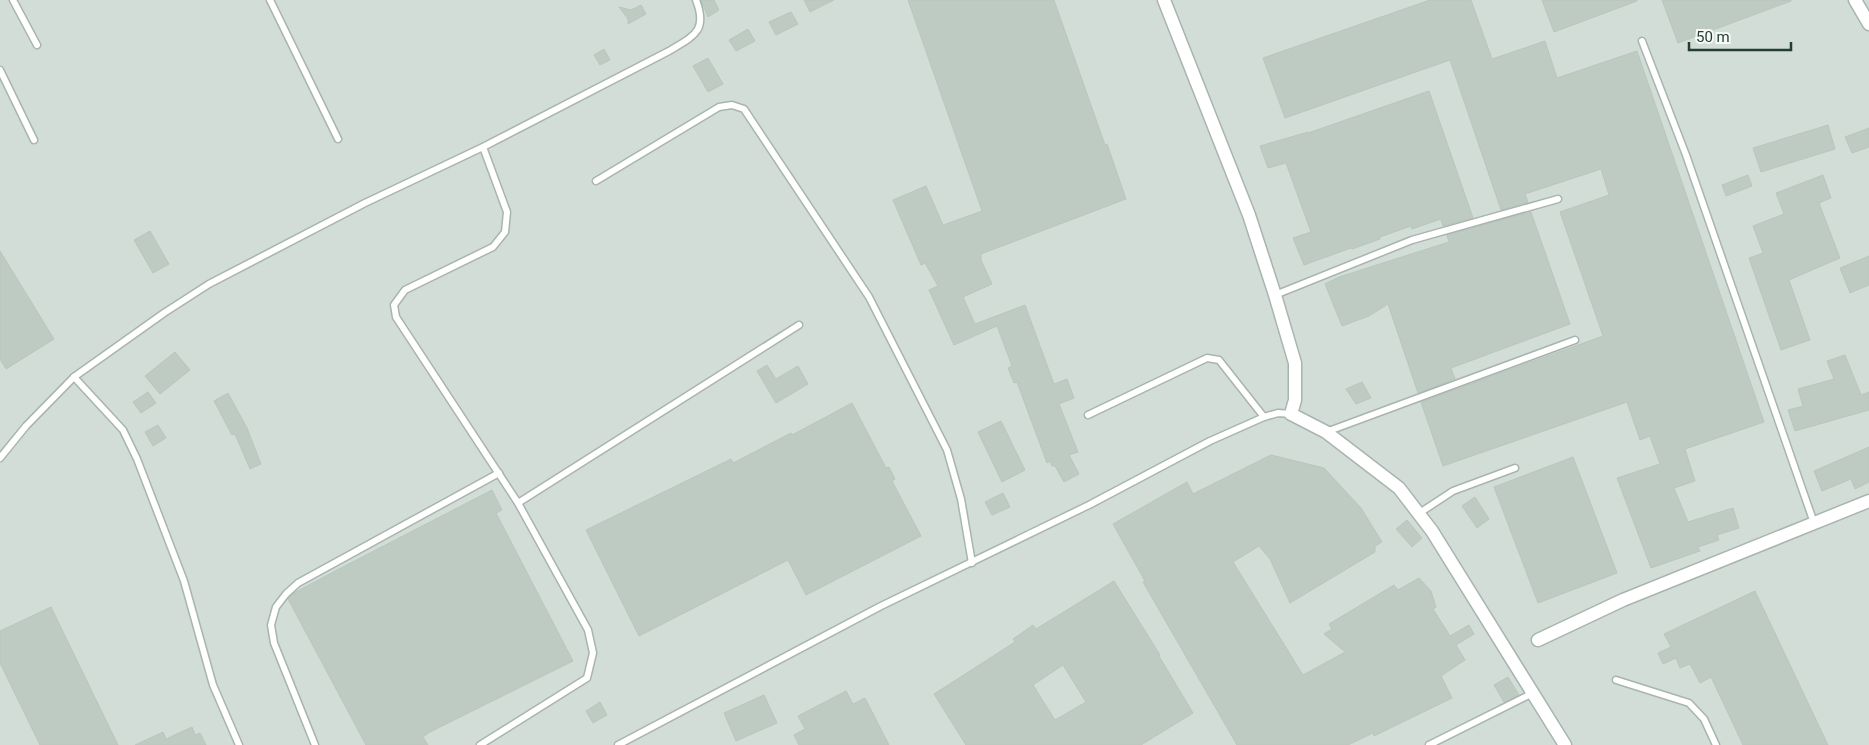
<svg xmlns="http://www.w3.org/2000/svg" width="1869" height="745" font-family="Roboto,sans-serif">
	<style>
		.built { fill: #d3ddd7 }
		.building { fill: #bdcbc3; stroke: #b8c6be; fill-rule: evenodd }
		.lines { fill: none; stroke-linecap: round; stroke-linejoin: round }
		.service-casing { stroke: #a8b5ae; stroke-width: 9 }
		.minor-casing { stroke: #a8b5ae; stroke-width: 15 }
		.service { stroke: #fff; stroke-width: 6 }
		.minor { stroke: #fff; stroke-width: 12 }
	</style>
	<rect width="100%" height="100%" fill="#e5ede8"/>
	<rect class="built" x="0" y="0" width="1869" height="745"/>
	<g class="building">
		<path d="M701,0H714L719,10L708,17Z"/>
		<path d="M804,0H834L810,12Z"/>
		<path d="M908,0H1054L1105,145L1107,144L1126,199L981,254V260L992,284L963,297L975,324L1025,305L1054,384L1067,379L1074,398L1059,404L1078,452L1069,455L1079,474L1064,482L1055,466H1052L1050,461L1047,463L1017,382L1014,383L1008,368L1012,366L997,326L954,345L929,290L938,286L925,263L921,265L893,200L926,186L943,225L982,211Z"/>
		<path d="M1430,0H1471L1492,59L1545,41L1557,78L1637,51L1764,422L1685,449L1695,481L1674,488L1688,522L1733,508L1739,528L1717,535L1719,540L1698,547L1700,551L1651,568L1617,478L1660,464L1650,436L1640,440L1627,402L1443,466L1421,402L1603,336L1560,212L1609,195L1601,169L1525,194L1528,202L1501,210L1450,60L1285,118L1263,58Z"/>
		<path d="M1542,0H1637V1L1554,32Z"/>
		<path d="M1662,0H1791V1L1678,43Z"/>
		<path d="M641,5L646,14L628,24V19L619,7L631,10Z"/>
		<path d="M791,12L798,24L776,35L769,22Z"/>
		<path d="M748,29L755,41L736,51L729,40Z"/>
		<path d="M604,49L610,60L600,65L594,55Z"/>
		<path d="M708,58L723,84L708,92L693,66Z"/>
		<path d="M1429,91L1473,218L1443,226L1441,219L1412,229L1411,226L1380,237V239L1352,249L1351,248L1304,265L1293,238L1311,232L1286,163L1268,168L1260,146L1308,132V133Z"/>
		<path d="M1828,125L1835,149L1761,172L1753,148Z"/>
		<path d="M1869,128V147L1852,153L1845,137Z"/>
		<path d="M1748,175L1752,186L1726,196L1722,185Z"/>
		<path d="M1823,175L1831,198L1819,203L1840,258L1789,280L1810,340L1781,350L1749,258L1763,253L1753,226L1784,214L1776,193Z"/>
		<path d="M1531,212L1570,324L1451,368L1455,379L1418,393L1388,304L1369,316L1342,326L1325,284L1339,277L1449,242L1447,235Z"/>
		<path d="M150,231L169,264L153,273L134,240Z"/>
		<path d="M0,251L54,339L6,369L0,359Z"/>
		<path d="M1869,256V285L1850,293L1840,268Z"/>
		<path d="M175,352L190,370L160,394L145,376Z"/>
		<path d="M1845,355L1861,395L1869,392V410L1795,431L1788,410L1803,406L1798,389L1834,379L1827,361Z"/>
		<path d="M767,365L776,379L798,366L808,384L776,403L757,371Z"/>
		<path d="M1362,382L1371,398L1356,404L1346,389Z"/>
		<path d="M148,392L156,403L141,413L133,402Z"/>
		<path d="M228,393L247,428L261,464L250,469L235,434L232,435L214,401Z"/>
		<path d="M852,403L886,468L889,467L895,479L892,481L921,536L806,595L788,560L639,636L586,530L731,459L733,463L791,433L792,435Z"/>
		<path d="M1001,421L1025,470L1002,482L978,432Z"/>
		<path d="M158,425L166,438L153,446L145,432Z"/>
		<path d="M1869,447V482L1855,489L1851,479L1822,491L1814,471Z"/>
		<path d="M1271,455L1324,468L1361,508L1382,542L1375,546V552L1290,603L1270,559L1259,546L1233,562L1303,675L1345,652L1324,634L1332,629L1329,624L1394,585L1398,590L1419,578L1431,591L1436,607L1433,609L1450,636L1469,625L1474,634L1456,645L1465,660L1441,676L1452,698L1374,736L1373,733L1348,745H1237L1143,582L1145,581L1113,524L1187,482L1193,494Z"/>
		<path d="M1573,457L1617,573L1538,603L1494,487Z"/>
		<path d="M492,490L502,510L496,513L573,661L430,732L423,737L428,745H366L288,599L294,593L339,569Z"/>
		<path d="M1003,493L1010,507L992,515L985,502Z"/>
		<path d="M1475,497L1489,519L1477,528L1462,506Z"/>
		<path d="M1407,520L1422,538L1412,547L1396,529Z"/>
		<path d="M1114,581L1160,655L1159,656L1193,713L1141,745H966L934,694L1015,642L1013,639L1033,625L1036,629ZM1063,665L1086,702L1055,720L1033,685Z"/>
		<path d="M1755,591L1828,745H1743L1711,677L1700,683L1690,664L1680,668L1676,658L1663,664L1658,653L1671,647L1664,634Z"/>
		<path d="M51,607L118,745H40L0,663V631Z"/>
		<path d="M1508,677L1519,695L1504,702L1494,685Z"/>
		<path d="M846,691L853,704L865,698L889,745H799L794,735L805,729L798,716Z"/>
		<path d="M764,695L777,723L736,741L724,713Z"/>
		<path d="M600,702L607,715L593,723L586,711Z"/>
		<path d="M192,727L195,735L200,733L206,745H135L163,732L166,739Z"/>
	</g>
	<g class="lines">
		<g class="service-casing">
			<g id="service">
				<path d="M13,0L37,45"/>
				<path d="M270,0L338,139"/>
				<path d="M1642,41L1686,155L1814,523"/>
				<path d="M0,70L34,140"/>
				<path d="M596,181L719,107L732,105L744,109L869,297L947,450L961,499L972,563"/>
				<path d="M1275,295L1412,240L1558,199"/>
				<path d="M74,377L123,430L137,459L184,581L213,685L239,745"/>
				<path d="M1088,415L1207,358L1219,360L1264,417"/>
				<path d="M1326,432L1575,340"/>
				<path d="M0,458L26,426L74,377L164,313L209,284L365,203L483,147L669,51C694,36 708,31 696,0"/>
				<path d="M518,503L799,325"/>
				<path d="M1418,514L1453,491L1515,468"/>
				<path d="M1616,680L1689,703L1704,719L1716,745"/>
				<path d="M315,745L274,643L271,625L276,607L286,594L298,583L499,473"/>
				<path d="M480,745L587,678L593,653L588,630L518,503L396,317L394,305L405,290L493,247L505,232L507,212L483,147"/>
				<path d="M618,745L881,606L1089,505L1210,441L1264,417L1278,413L1291,414"/>
				<path d="M1429,745L1533,693"/>
			</g>
		</g>
		<g class="minor-casing">
			<g id="minor">
				<path d="M1164,0L1249,215L1275,295L1295,363V400L1291,414L1326,432L1399,488L1432,531L1565,745"/>
				<path d="M1855,0L1869,24"/>
				<path d="M1538,640L1623,600L1869,501"/>
			</g>
		</g>
		<use href="#service" class="service"/>
		<use href="#minor" class="minor"/>
	</g>
	<path d="M1689 42v8h102v-8" fill="none" stroke="#253e33" stroke-width="2.5"/>
	<text x="1696" y="42" font-size="15" fill="#253e33" stroke="#f5faf7" stroke-width="4" paint-order="stroke">50 m</text>
</svg>
